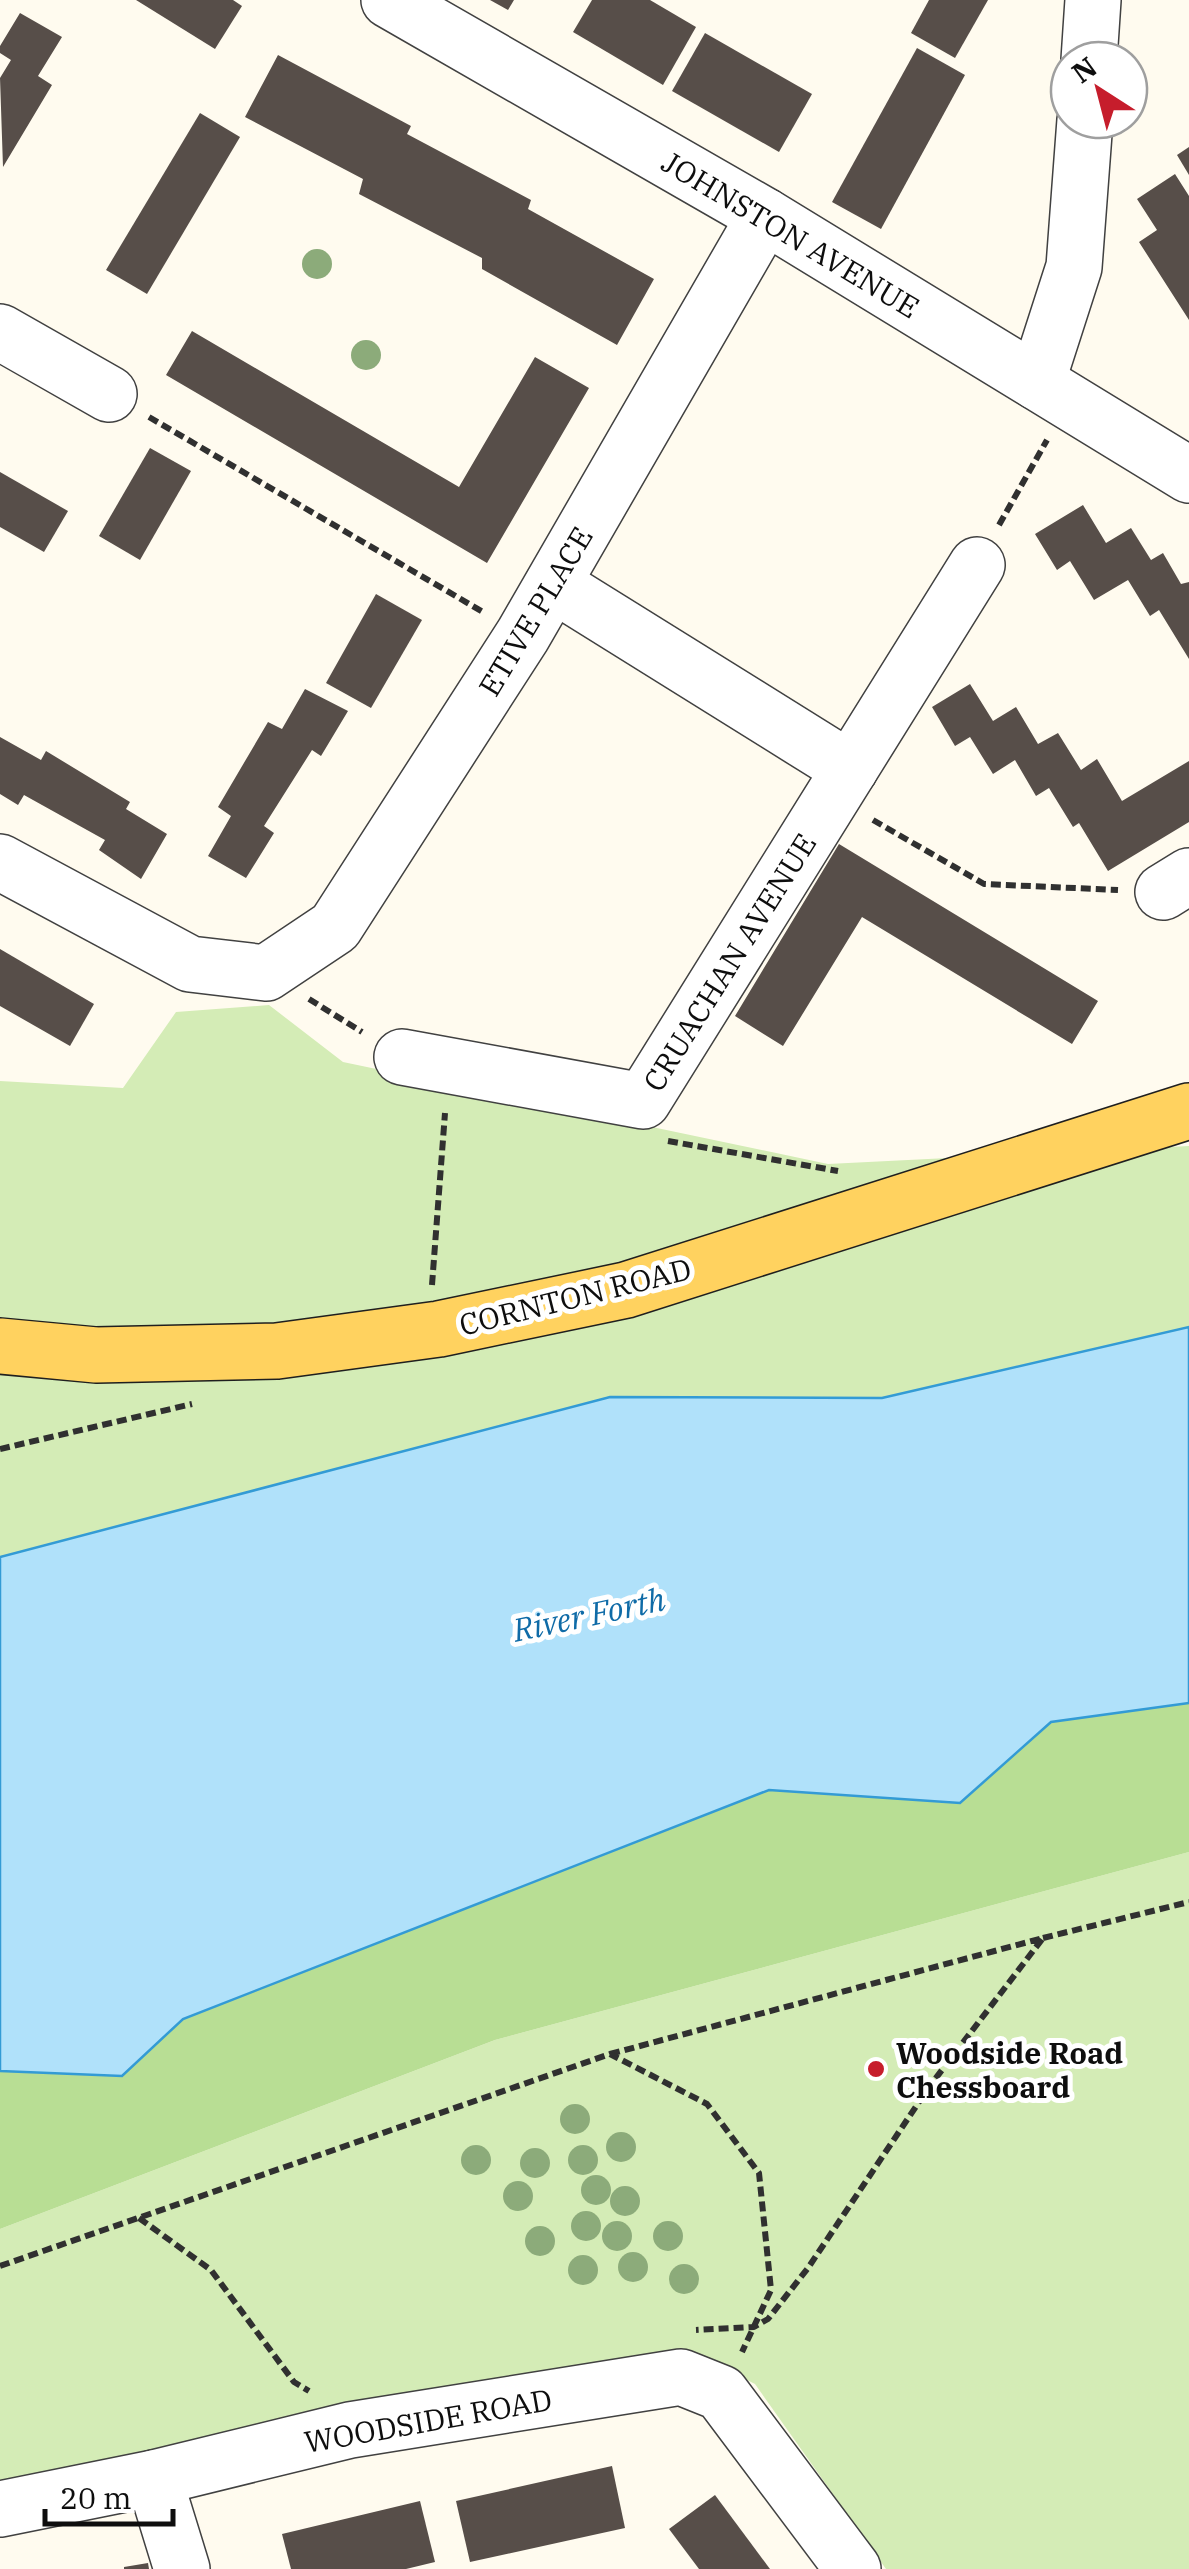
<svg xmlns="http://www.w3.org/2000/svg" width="1189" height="2569" font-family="'IBM Plex Serif',serif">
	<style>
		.green { fill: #d4ecb6 }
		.forest { fill: #b8de94 }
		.water { fill: #b0e1fa; stroke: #339bd5; stroke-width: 2.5 }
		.building { fill: #574e49 }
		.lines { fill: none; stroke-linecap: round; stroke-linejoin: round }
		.minor-casing { stroke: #414141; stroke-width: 58 }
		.major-casing { stroke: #1f1f1f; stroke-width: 58 }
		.path { stroke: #303030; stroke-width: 6; stroke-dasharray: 10 5; stroke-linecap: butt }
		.minor { stroke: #fff; stroke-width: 55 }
		.major { stroke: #ffd25f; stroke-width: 55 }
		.tree { fill: #8cab7a }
		.poi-dot { fill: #c61d2c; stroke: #fff; stroke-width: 4 }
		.labels { text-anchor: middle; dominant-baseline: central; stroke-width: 10; stroke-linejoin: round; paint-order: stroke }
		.street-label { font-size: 30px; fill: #0e0e0e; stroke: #fff }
		.poi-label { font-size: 30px; font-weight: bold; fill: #0e0e0e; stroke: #fff; text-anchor: start }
		.water-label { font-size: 32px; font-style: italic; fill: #0f6ba7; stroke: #fff }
	</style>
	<rect width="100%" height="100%" fill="#fffbef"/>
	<g class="green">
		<path d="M269,1005L343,1062L828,1164L1189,1146V1327L882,1398L610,1397L0,1557V1081L123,1088L176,1012Z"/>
		<path d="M1189,1852V2569H886L755,2384L713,2363L0,2494V2229L495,2040Z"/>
	</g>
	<path class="forest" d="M1189,1703V1852L495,2040L0,2229V2071L122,2076L183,2019L769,1790L960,1803L1051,1722Z"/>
	<path class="water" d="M1189,1327V1703L1051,1722L960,1803L769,1790L183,2019L122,2076L0,2071V1557L610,1397L882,1398Z"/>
	<g class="building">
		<path d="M136,0H233L242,6L215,49Z"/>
		<path d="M490,0H514L508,10Z"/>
		<path d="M592,0H650L696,27L663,85L573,32Z"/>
		<path d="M929,0H988L955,58L911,33Z"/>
		<path d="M20,13L62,37L38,76L52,85L3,167L0,78L11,60L0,53V46Z"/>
		<path d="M705,33L812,94L779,152L672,91Z"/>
		<path d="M917,48L965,75L881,229L832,202Z"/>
		<path d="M278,55L411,126L407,134L531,200L528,209L654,279L617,345L482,269V258L359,194L363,179L245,117Z"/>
		<path d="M200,113L240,137L147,294L106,270Z"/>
		<path d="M1189,147V175L1177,155Z"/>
		<path d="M1175,174L1189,196V320L1139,242L1157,230L1137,199Z"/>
		<path d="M192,331L459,487L535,357L589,388L487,563L166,375Z"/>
		<path d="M150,448L191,471L140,560L99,536Z"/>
		<path d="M0,472L68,511L44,552L0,527Z"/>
		<path d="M1083,505L1106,543L1131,528L1151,560L1163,553L1181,584L1189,582V659L1159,610L1150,616L1128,580L1094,600L1070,561L1057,570L1035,534Z"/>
		<path d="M376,594L422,620L371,708L326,683Z"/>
		<path d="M970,684L993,721L1016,707L1038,744L1058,733L1081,770L1097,759L1122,801L1189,761V822L1108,871L1079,823L1073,827L1049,788L1036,796L1015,760L993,774L970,737L955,746L932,707Z"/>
		<path d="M305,689L348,711L321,756L312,750L264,826L274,833L246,878L208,856L231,816L218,807L268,722L282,729Z"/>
		<path d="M0,737L41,760L46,751L130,802L126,809L167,834L141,879L99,850L105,840L24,795L18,805L0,794Z"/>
		<path d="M839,844L1098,1001L1072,1044L862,917L783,1046L735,1016Z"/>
		<path d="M0,949L94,1004L70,1046L0,1006Z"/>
		<path d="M612,2466L625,2528L470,2562L456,2501Z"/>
		<path d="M715,2495L770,2569H699L669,2529Z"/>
		<path d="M420,2501L435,2562L406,2569H291L282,2534Z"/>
		<path d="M148,2563L149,2569H124V2567Z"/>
	</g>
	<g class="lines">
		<g class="minor-casing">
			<g id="minor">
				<path d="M389,0L765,216L1189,475"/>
				<path d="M1089,60L1093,0"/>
				<path d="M0,332L109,394"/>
				<path d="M1037,382L1074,267L1085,120"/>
				<path d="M553,584L850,769"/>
				<path d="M0,862L190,964L266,973L335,927L523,635L765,216"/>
				<path d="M1163,892L1189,876"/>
				<path d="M402,1057L643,1101L977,565"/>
				<path d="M154,2478L182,2569"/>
				<path d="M0,2509L154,2478L350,2430L681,2377L721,2393L853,2569"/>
			</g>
		</g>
		<g class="major-casing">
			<path id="major" d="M0,1346L96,1355L277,1351L439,1329L626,1290L1189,1111"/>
		</g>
		<g class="path">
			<path d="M149,417L483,612"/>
			<path d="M999,525L1047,440"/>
			<path d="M873,820L984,884L1118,890"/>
			<path d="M309,999L362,1032"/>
			<path d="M668,1141L838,1171"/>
			<path d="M432,1285L445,1113"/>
			<path d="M0,1449L192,1404"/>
			<path d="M1043,1938L1189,1902"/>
			<path d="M610,2054L1043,1938L929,2087L808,2268L768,2319L754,2327L696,2330"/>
			<path d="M139,2218L211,2270L294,2382L309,2391"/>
			<path d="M0,2266L610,2054L707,2104L759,2173L771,2290L742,2352"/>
		</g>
		<use href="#minor" class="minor"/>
		<use href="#major" class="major"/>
	</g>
	<g class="tree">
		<circle cx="317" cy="264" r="15"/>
		<circle cx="366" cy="355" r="15"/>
		<circle cx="575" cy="2119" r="15"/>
		<circle cx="621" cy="2147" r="15"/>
		<circle cx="476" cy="2160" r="15"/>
		<circle cx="583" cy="2160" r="15"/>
		<circle cx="535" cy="2163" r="15"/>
		<circle cx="596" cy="2190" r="15"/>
		<circle cx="518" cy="2196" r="15"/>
		<circle cx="625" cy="2201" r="15"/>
		<circle cx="586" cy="2226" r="15"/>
		<circle cx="617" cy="2236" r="15"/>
		<circle cx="668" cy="2236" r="15"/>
		<circle cx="540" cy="2241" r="15"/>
		<circle cx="633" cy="2267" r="15"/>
		<circle cx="583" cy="2270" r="15"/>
		<circle cx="684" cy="2279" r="15"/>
	</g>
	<circle class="poi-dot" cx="876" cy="2069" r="10"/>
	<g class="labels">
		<g class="street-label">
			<text transform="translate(791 234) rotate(31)">JOHNSTON AVENUE</text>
			<text transform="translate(535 611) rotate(-59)">ETIVE PLACE</text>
			<text transform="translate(729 962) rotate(-58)">CRUACHAN AVENUE</text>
			<text transform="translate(575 1296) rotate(-14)">CORNTON ROAD</text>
			<text transform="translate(428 2420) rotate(-10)">WOODSIDE ROAD</text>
		</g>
		<g class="poi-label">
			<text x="896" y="2052">Woodside Road<tspan x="896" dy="34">Chessboard</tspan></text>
		</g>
		<g class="water-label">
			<text transform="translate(589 1614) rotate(-12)">River Forth</text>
		</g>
	</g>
	<g transform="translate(1099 90) rotate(324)"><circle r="48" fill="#ffffff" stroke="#9f9f9f" stroke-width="2.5"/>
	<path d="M0-8L18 38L0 25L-18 38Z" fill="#c61d2c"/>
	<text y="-15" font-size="28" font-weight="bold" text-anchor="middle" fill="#0e0e0e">N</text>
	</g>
	<path d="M45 2509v15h128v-15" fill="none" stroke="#0e0e0e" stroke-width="5"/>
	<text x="60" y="2509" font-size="30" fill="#0e0e0e" stroke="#ffffff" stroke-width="8" paint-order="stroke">20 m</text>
</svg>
